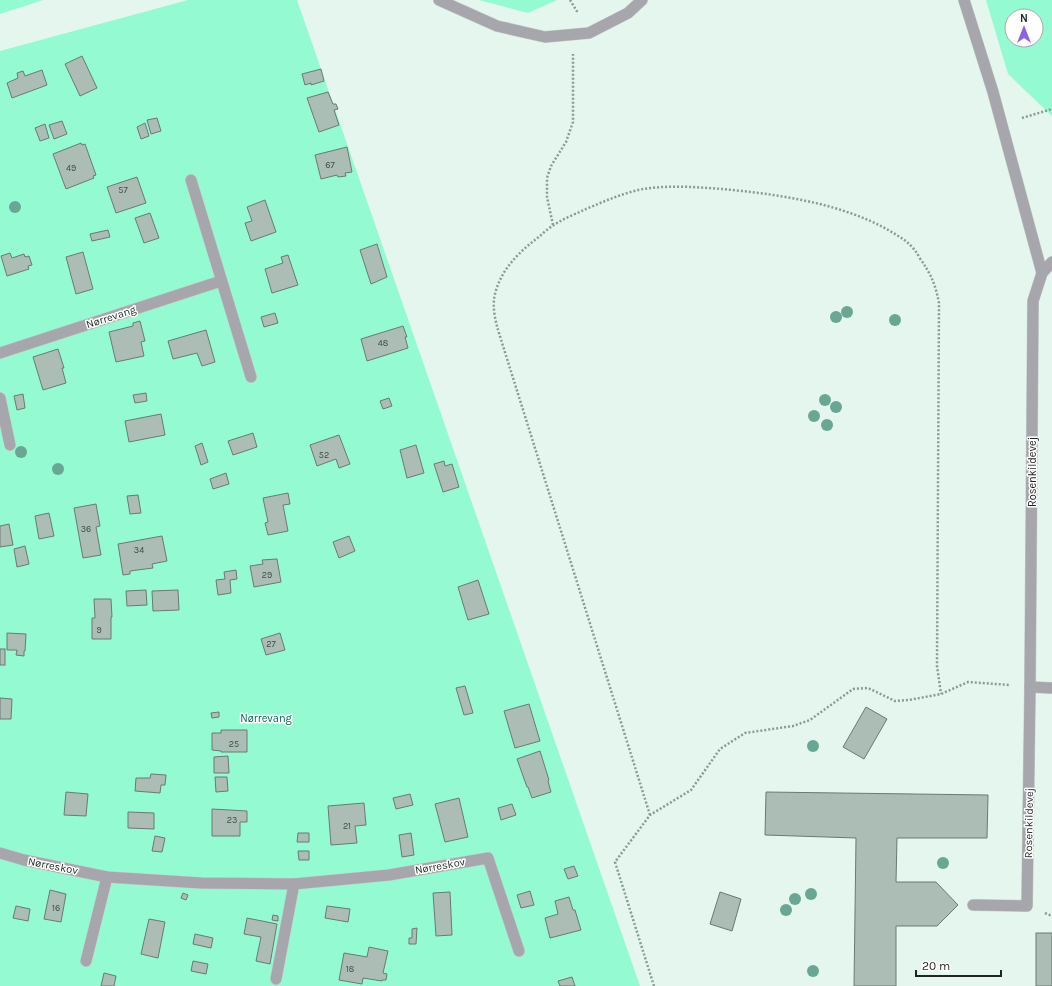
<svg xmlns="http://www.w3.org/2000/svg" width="1052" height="986" font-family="Karla,sans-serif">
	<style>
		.green { fill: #93fad2; fill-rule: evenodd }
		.building { fill: #acbdb5; stroke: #6a7a73 }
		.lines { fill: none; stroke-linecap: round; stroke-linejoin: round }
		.service-casing { stroke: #c1d0c9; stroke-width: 12 }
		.minor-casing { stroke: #c1d0c9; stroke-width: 12 }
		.path { stroke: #8d9993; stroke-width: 2.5; stroke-dasharray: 2 2; stroke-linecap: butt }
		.service { stroke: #a8a6ad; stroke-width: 11 }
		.minor { stroke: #a8a6ad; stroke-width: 11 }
		.tree { fill: #69a694 }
		.labels { text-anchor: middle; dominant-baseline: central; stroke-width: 3; stroke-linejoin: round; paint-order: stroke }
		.number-label { font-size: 9px; fill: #424b47 }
		.street-label { font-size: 11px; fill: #1f2522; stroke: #fff }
		.park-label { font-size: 11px; fill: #04654a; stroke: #fff }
	</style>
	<rect width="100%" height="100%" fill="#e5f6ee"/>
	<g class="green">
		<path d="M0,0H43L0,14Z"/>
		<path d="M188,0H297L640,986H0V51Z"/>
		<path d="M479,0H557L528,13Z"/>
		<path d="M986,0H1052V116L1008,74ZM1012,16H1036V40H1012Z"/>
	</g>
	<g class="building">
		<path d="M82,56L97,88L80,96L65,64Z"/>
		<path d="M321,69L324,81L311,85V83L305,85L302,74Z"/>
		<path d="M42,70L47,85L12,98L7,83L18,78L17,73L23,71L25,76Z"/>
		<path d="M328,92L333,104H336L338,109L334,110L339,125L319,132L307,98Z"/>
		<path d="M157,118L161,131L151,134L147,120Z"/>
		<path d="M62,121L67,134L54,139L49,125Z"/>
		<path d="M145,123L149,136L141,139L137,127Z"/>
		<path d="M45,124L49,138L40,141L35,128Z"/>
		<path d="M81,143L82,145L85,144L96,175L93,176L94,178L66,189L53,154Z"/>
		<path d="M347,147L352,172L345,173L346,176L338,177L337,175L321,179L315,155Z"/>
		<path d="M137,177L146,203L116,213L107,187Z"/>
		<path d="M265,200L276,232L251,241L245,223L252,221L247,207Z"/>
		<path d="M150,213L159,238L144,243L135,218Z"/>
		<path d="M108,230L110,237L92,241L90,234Z"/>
		<path d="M377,244L387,277L371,284L360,250Z"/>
		<path d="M83,252L93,289L76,294L66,257Z"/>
		<path d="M10,253L12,258L24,254L25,257L29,256L32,265L28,266L29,269L7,276L1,256Z"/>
		<path d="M288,255L298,285L272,293L265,269L283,263L281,257Z"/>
		<path d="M275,313L278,323L264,327L261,317Z"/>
		<path d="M140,321L145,341L141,342L144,356L116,362L109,332L133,326V323Z"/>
		<path d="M403,326L407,337H405L408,348L367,361L361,339Z"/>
		<path d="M206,330L215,362L202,366L197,353L173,359L168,341Z"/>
		<path d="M58,349L64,368H62L66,383L43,390L33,357Z"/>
		<path d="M146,393L147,401L135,403L133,395Z"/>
		<path d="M23,394L25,408L17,410L14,396Z"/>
		<path d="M389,398L392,406L383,409L380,401Z"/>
		<path d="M161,414L165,435L129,442L125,421Z"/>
		<path d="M253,433L257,447L233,455L228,441Z"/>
		<path d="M339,435L350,464L339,468L336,459L317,466L310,445Z"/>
		<path d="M202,443L208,462L201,465L195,446Z"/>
		<path d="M416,445L424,473L407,478L400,450Z"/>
		<path d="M444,461L445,466L452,464L459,487L443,492L434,464Z"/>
		<path d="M226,473L229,484L213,489L210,479Z"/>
		<path d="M288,493L290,504L283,505L288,531L268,535L265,523L268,522L263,498Z"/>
		<path d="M138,495L141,513L130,514L127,496Z"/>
		<path d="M96,504L100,526L96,527L101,555L83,558L74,508Z"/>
		<path d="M49,513L54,536L39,539L35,516Z"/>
		<path d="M9,524L13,545L0,547V526Z"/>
		<path d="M162,536L167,561L152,564L153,568L130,571V574L123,575L118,544Z"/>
		<path d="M349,536L355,551L339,558L333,542Z"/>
		<path d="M25,546L29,564L17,567L14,549Z"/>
		<path d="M277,559L281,582L254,587L250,566L263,564L262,560Z"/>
		<path d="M236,570L237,579L230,580L231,593L218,595L216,580L225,579L224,572Z"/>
		<path d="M478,580L489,614L468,620L458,587Z"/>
		<path d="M146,590L147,605L127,606L126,591Z"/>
		<path d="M178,590L179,610L153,611L152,591Z"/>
		<path d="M94,599H111L112,617H111V639H92V618H95Z"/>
		<path d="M7,633L26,634L25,651H24V656L16,655L17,650H7Z"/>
		<path d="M280,633L285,650L266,655L261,639Z"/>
		<rect x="0" y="649" width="5" height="16"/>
		<path d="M465,686L473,713L464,715L456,688Z"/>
		<path d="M0,698L12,699L11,719H0Z"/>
		<path d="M529,704L540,741L515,748L504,711Z"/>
		<path d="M866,707L887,719L864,759L843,747Z"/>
		<path d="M219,712V717L212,718L211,713Z"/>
		<path d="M221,730H247V752H221V751L212,750V733H221Z"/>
		<path d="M540,751L549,780L548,781L551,792L532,798L528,787H527L517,759Z"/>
		<path d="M228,756L229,773H214V757Z"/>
		<path d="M151,774L166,775L165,785H161L160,793L135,791L136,778H150Z"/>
		<path d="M215,777H227L228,791L216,792Z"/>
		<path d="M66,792L88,794L86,816L64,815Z"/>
		<path d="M766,792L988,795L987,838H897L896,882H936L958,905L937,926H896V986H854L856,838L765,835Z"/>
		<path d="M410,794L413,805L396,809L393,798Z"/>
		<path d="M459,798L468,837L445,842L435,804Z"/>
		<path d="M364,803L366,825L355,826L357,843L331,845L328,806Z"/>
		<path d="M512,804L516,815L501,820L498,808Z"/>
		<path d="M212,809L247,811V822H240V836H212Z"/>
		<path d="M128,812L154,813V829L128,828Z"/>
		<path d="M298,833H309V842H297Z"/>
		<path d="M411,833L414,855L402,857L399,835Z"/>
		<path d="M155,836L165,838L162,852L152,851Z"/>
		<path d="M298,851H309V860H299Z"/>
		<path d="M574,866L578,876L568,879L564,869Z"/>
		<path d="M50,890L66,894L61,922L44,919Z"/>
		<path d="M530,891L534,905L521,908L517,895Z"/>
		<path d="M450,892L452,935L436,936L433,893Z"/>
		<path d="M720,892L741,899L732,931L710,924Z"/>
		<path d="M183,893L188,895L186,900L181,898Z"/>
		<path d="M569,897L573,910H575L581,930L550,938L545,918L558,914L555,901Z"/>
		<path d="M16,906L30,909L28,921L13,918Z"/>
		<path d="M327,906L350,909L348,922L325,918Z"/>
		<path d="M273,915L278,916V921L272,920Z"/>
		<path d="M247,918L277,924L270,964L256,961L261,937L244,934Z"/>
		<path d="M149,919L165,922L158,958L141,954Z"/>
		<path d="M417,928L416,944H409V938H412V929Z"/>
		<rect x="1036" y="933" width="16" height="53"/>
		<path d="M195,934L213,938L211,948L193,944Z"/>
		<path d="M369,947L388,951L383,973L387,974L386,980H382V981L363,978L362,984L339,980L344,953L367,957Z"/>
		<path d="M193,961L208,964L206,974L191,971Z"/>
		<path d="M104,973L116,976L114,986H101Z"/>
		<path d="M572,977L575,986H560L558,981Z"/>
	</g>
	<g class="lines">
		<g class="service-casing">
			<g id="service">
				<path d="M964,0L993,92L1042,273"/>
				<path d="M191,180L251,377"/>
				<path d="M0,353L221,281"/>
				<path d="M0,398L10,445"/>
				<path d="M0,853L24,860L107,877L201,883L294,884L389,875L488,858L519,951"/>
				<path d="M86,961L107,877"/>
				<path d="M276,979L294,884"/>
			</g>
		</g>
		<g class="minor-casing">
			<g id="minor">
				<path d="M439,0L497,26L545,37L589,33L628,13L642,0"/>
				<path d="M1030,687L1052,688"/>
				<path d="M973,905L1027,906L1030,687L1033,301L1042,273L1052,262"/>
			</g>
		</g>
		<g class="path">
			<path d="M570,0L578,13"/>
			<path d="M1022,118L1052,109"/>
			<path d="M553,225L547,197V178L551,166L566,142L573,122V54"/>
			<path d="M650,815L498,330C495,319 492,306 495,294C501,269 520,251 540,236C544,232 549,228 554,225C564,218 576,214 586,209C605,201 623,193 643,189C669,185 696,187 722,189C776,194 842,203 890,231C898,236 906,240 912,247C915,250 917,253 919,257C931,274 935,283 939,303L937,666L941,694"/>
			<path d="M1045,913L1052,916"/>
			<path d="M654,986L615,862L650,815L691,790L720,749L745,733L793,726L810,720L853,689L868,688L895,701L909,700L941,694L968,682L1010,685"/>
		</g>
		<use href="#service" class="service"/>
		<use href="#minor" class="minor"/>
	</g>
	<g class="tree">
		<circle cx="15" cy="207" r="6"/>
		<circle cx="847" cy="312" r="6"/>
		<circle cx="836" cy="317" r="6"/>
		<circle cx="895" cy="320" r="6"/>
		<circle cx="825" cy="400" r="6"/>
		<circle cx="836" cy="407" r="6"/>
		<circle cx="814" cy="416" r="6"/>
		<circle cx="827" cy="425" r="6"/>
		<circle cx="21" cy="452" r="6"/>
		<circle cx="58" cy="469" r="6"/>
		<circle cx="813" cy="746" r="6"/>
		<circle cx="943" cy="863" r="6"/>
		<circle cx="811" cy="894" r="6"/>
		<circle cx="795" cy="899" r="6"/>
		<circle cx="786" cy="910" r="6"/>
		<circle cx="813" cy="971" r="6"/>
	</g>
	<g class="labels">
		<g class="number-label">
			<text x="330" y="165">67</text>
			<text x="71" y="168">49</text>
			<text x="123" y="190">57</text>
			<text x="383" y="343">48</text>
			<text x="324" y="455">52</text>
			<text x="86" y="529">36</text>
			<text x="139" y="550">34</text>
			<text x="267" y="575">29</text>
			<text x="99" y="630">9</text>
			<text x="271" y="644">27</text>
			<text x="234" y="744">25</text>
			<text x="232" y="820">23</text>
			<text x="347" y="826">21</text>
			<text x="56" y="908">16</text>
			<text x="350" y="969">18</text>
		</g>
		<g class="street-label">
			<text transform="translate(111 317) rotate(-18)">Nørrevang</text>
			<text transform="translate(1032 472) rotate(-90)">Rosenkildevej</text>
			<text transform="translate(1029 823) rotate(-89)">Rosenkildevej</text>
			<text transform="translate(53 866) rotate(11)">Nørreskov</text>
			<text transform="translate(440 866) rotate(-10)">Nørreskov</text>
		</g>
		<g class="park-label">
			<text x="266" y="718">Nørrevang</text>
		</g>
	</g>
	<g transform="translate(1024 28)"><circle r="19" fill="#ffffff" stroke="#a5a8a7"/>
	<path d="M0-3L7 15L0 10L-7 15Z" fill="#8964de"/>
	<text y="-6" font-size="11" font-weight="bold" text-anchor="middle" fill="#1f2522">N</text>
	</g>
	<path d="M916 970v6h85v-6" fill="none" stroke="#1f2522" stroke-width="2"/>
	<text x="922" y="970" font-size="12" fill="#1f2522" stroke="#ffffff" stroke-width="3" paint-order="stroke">20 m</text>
</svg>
